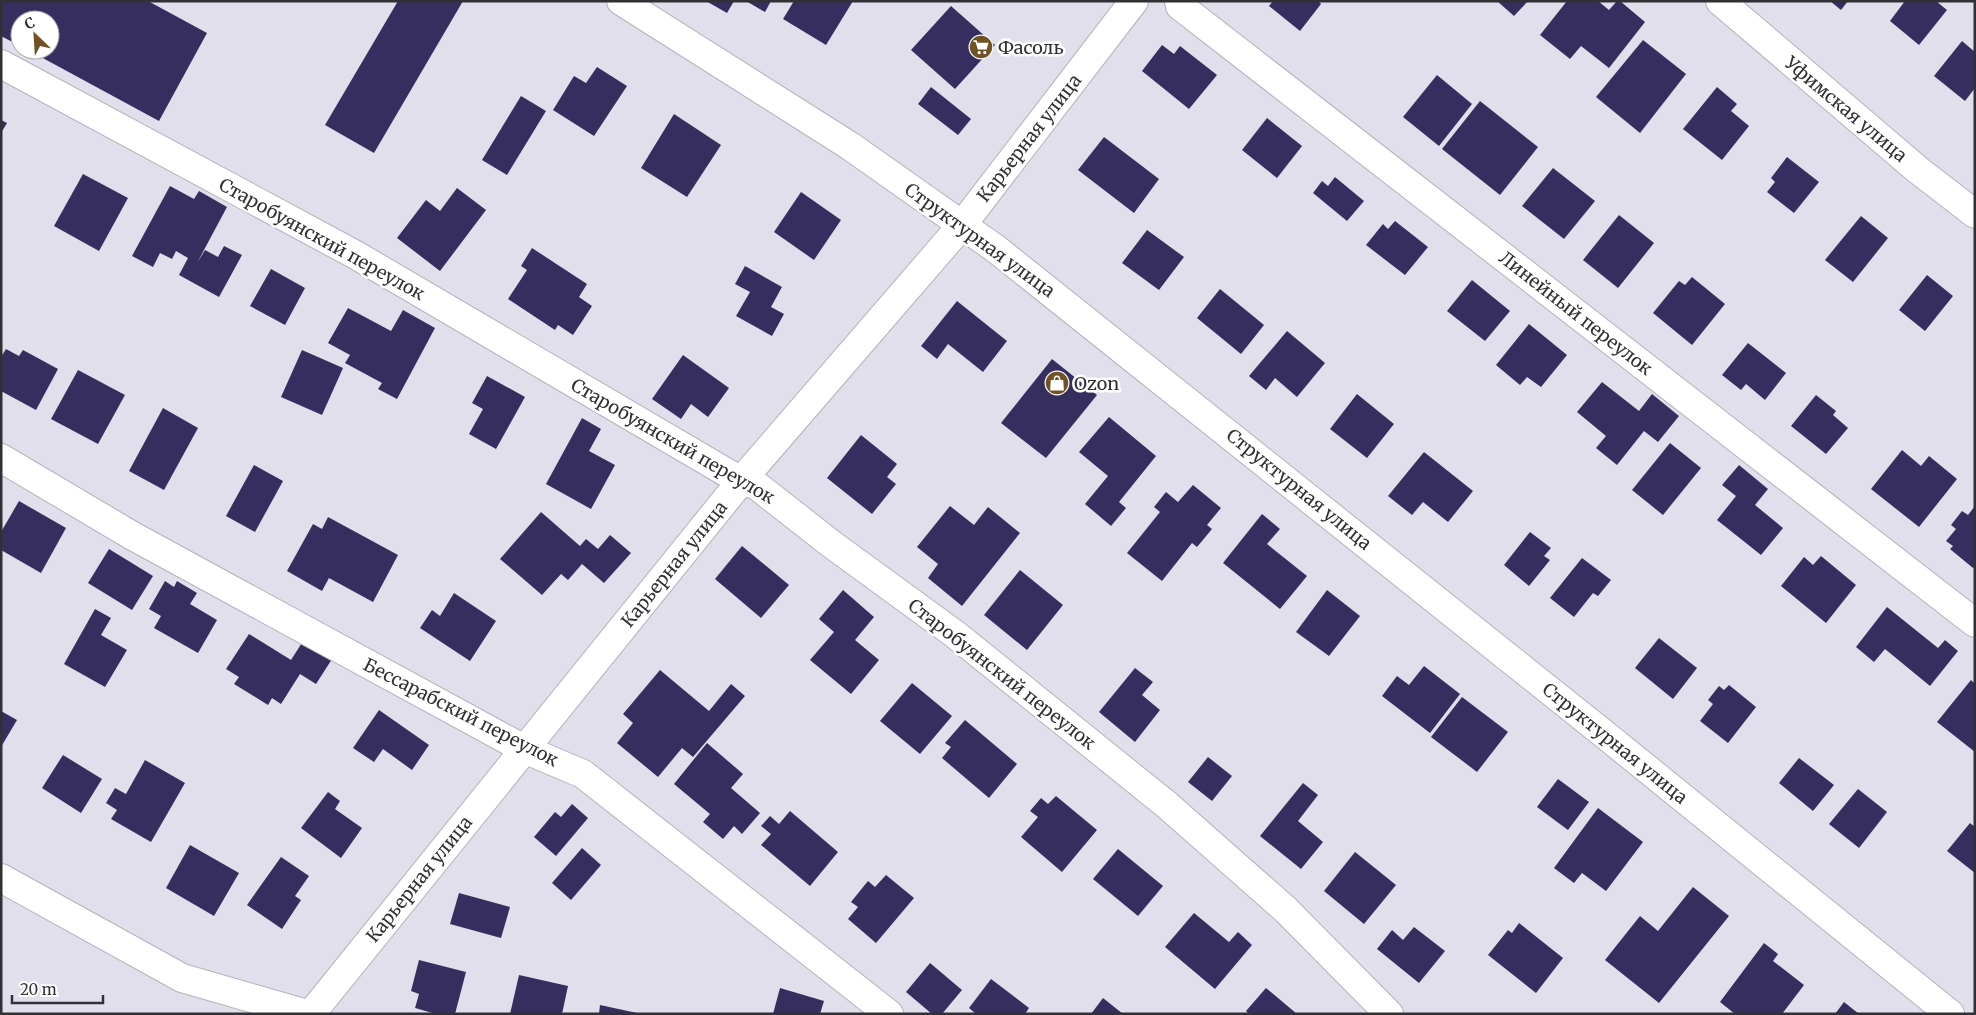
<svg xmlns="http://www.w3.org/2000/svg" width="1976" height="1015" font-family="Merriweather,serif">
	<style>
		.building { fill: #372e60 }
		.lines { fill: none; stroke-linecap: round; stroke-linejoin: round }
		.minor-casing { stroke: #b3b2bd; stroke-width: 30 }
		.major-casing { stroke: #b3b2bd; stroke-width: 30 }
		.minor { stroke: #fff; stroke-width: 28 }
		.major { stroke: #fff; stroke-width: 28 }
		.labels { text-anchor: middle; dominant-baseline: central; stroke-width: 5; stroke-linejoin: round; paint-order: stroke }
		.poi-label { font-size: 18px; fill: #313135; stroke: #fff; text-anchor: start }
		.street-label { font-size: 18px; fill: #313135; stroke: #fff }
	</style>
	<rect width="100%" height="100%" fill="#e0dfeb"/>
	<g class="building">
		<path d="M1,1H148L207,33L159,121L28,50H50V20H20V46L1,36Z"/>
		<path d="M398,1H463L374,153L325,125Z"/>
		<path d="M706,1H734L727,13Z"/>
		<path d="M746,1H771L765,12Z"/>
		<path d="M794,1H853L826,45L783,19Z"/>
		<path d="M1273,1H1318L1321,4L1300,31L1269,6Z"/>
		<path d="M1497,1H1528L1514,16Z"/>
		<path d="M1567,1H1598L1609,10L1617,1H1620L1645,22L1609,68L1581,46L1570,59L1540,35Z"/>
		<path d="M1830,1H1848L1841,10Z"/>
		<path d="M1905,1H1936L1947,10L1919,45L1890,21Z"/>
		<path d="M951,6L995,45L955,89L911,50Z"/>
		<path d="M1643,40L1686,74L1640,133L1596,97Z"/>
		<path d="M1962,41L1975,52V88L1965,101L1934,76Z"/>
		<path d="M1162,45L1174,54L1180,46L1217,75L1189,109L1142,71Z"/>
		<path d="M597,67L627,86L594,136L553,110L574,76L586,83Z"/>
		<path d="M1437,75L1472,104L1439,146L1403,117Z"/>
		<path d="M931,87L971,119L958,135L918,104Z"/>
		<path d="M1717,87L1737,104L1731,111L1749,126L1722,160L1683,129Z"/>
		<path d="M521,96L546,111L507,175L482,160Z"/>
		<path d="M1480,101L1538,147L1500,195L1442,149Z"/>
		<path d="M674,114L721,145L687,197L641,168Z"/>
		<path d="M1267,118L1302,146L1277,178L1242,150Z"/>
		<path d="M1,120L7,123L1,133Z"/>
		<path d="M1104,137L1159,179L1134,213L1078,170Z"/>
		<path d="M1787,157L1819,182L1794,213L1767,192L1775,182L1771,178Z"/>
		<path d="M1553,168L1595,201L1564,239L1522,206Z"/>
		<path d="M83,174L128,198L99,251L54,226Z"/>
		<path d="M1335,177L1364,201L1347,221L1313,193L1322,181L1328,186Z"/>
		<path d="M170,186L194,199L199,191L227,207L197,263L205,250L218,257L224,246L242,255L219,297L179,275L188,258L176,251L172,259L160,253L153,267L132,256Z"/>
		<path d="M457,188L486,210L440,271L397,238L426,200L440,211Z"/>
		<path d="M801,192L841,220L814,260L774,232Z"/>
		<path d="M1619,215L1654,243L1618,288L1583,260Z"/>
		<path d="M1861,216L1888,238L1853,282L1825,260Z"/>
		<path d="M1395,221L1428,247L1405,275L1366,245L1383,224L1388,229Z"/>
		<path d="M1147,230L1184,257L1159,290L1122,263Z"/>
		<path d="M532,248L587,284L579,297L592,306L573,335L558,325L555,330L508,299L527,270L521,266Z"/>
		<path d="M745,266L782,287L771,307L784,314L772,336L736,316L750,292L735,284Z"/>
		<path d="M271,269L305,288L285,325L250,306Z"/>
		<path d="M1927,275L1953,296L1925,331L1899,310Z"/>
		<path d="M1692,277L1725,304L1692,345L1653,313L1679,281L1685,285Z"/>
		<path d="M1472,280L1510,311L1485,341L1447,311Z"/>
		<path d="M1220,289L1264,325L1241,354L1197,318Z"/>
		<path d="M957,301L1007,341L983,372L948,344L937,359L921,346Z"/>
		<path d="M348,308L391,331L403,310L435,328L397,399L378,389L382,383L345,363L350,355L328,343Z"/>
		<path d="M1529,324L1567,355L1541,387L1527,377L1520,385L1496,365Z"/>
		<path d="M1287,331L1325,363L1297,397L1275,378L1266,390L1249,376Z"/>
		<path d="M1748,343L1786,373L1765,400L1746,384L1741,390L1722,375Z"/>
		<path d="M6,349L19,356L23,350L58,369L36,410L1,391V357Z"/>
		<path d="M302,350L343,368L322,415L281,397Z"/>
		<path d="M683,355L729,388L708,417L691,404L681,419L652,399Z"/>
		<path d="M1052,359L1097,395L1046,458L1001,423Z"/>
		<path d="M78,370L125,395L98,444L51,419Z"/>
		<path d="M487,376L525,397L496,449L469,434L483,409L472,403Z"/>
		<path d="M1602,382L1639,411L1652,394L1679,416L1658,442L1644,431L1617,465L1596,448L1606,436L1577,412Z"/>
		<path d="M1357,394L1394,424L1367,458L1330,429Z"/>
		<path d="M1816,395L1836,411L1833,415L1848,428L1826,454L1791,426Z"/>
		<path d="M163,408L198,428L164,490L129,471Z"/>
		<path d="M1109,417L1156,456L1119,502L1126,508L1111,526L1085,504L1108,476L1079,452Z"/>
		<path d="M582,418L601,429L589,451L615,465L591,509L546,484Z"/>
		<path d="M861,435L897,464L887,477L896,484L872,514L827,478Z"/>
		<path d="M1670,443L1701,468L1663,515L1632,490Z"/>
		<path d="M1902,450L1921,466L1929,456L1957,479L1919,527L1871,489Z"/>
		<path d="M1424,452L1473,491L1448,522L1423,502L1412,515L1388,496Z"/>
		<path d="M254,465L283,481L255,532L226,516Z"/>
		<path d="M1739,465L1768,489L1755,505L1783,528L1761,555L1717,520L1736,496L1722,485Z"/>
		<path d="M1193,485L1221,508L1207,525L1212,529L1197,547L1192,543L1162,581L1127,553L1160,512L1154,507L1166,492L1178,502Z"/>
		<path d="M19,501L66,528L41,573L1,550V532Z"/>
		<path d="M950,506L974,525L988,507L1020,533L962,606L928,578L938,564L917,547Z"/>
		<path d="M1975,506V566L1973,568L1950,549L1953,546L1946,541L1956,529L1951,525L1962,511L1968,515Z"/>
		<path d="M541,512L580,546L586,539L598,549L610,535L631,553L604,583L582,564L568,580L561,574L542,595L500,559Z"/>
		<path d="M1262,514L1280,529L1267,544L1307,576L1280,609L1223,563Z"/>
		<path d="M328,517L398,555L373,602L329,578L322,591L287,571L313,524L322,529Z"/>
		<path d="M1530,532L1551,548L1544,556L1550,560L1529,586L1504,565Z"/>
		<path d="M742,546L789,585L761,618L715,579Z"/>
		<path d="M109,549L153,576L132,610L88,583Z"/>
		<path d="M1821,556L1856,585L1826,623L1781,586L1804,557L1813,565Z"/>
		<path d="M1582,558L1611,580L1598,596L1593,593L1574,617L1550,598Z"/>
		<path d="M1020,570L1063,605L1027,650L984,615Z"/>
		<path d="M165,581L174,587L177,581L197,593L190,604L217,620L198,653L154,628L161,616L149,609Z"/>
		<path d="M843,590L874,617L855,640L879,660L851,694L810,660L834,632L819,619Z"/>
		<path d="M1327,590L1360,616L1329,656L1296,632Z"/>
		<path d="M454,593L496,621L470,661L420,628L432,610L440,616Z"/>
		<path d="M1887,607L1938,648L1945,640L1958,651L1930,686L1885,649L1874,662L1856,647Z"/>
		<path d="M95,609L111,618L101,635L127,650L105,687L64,664Z"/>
		<path d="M249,634L291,660L305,638L334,656L316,684L300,674L281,704L272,698L268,705L234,684L239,677L226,669Z"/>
		<path d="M1659,638L1697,668L1673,699L1635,668Z"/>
		<path d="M1424,666L1460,694L1430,733L1382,696L1397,676L1409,685Z"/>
		<path d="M1135,668L1153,682L1142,695L1160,710L1135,742L1099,712Z"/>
		<path d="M660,670L709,711L731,684L745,696L693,757L682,748L658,777L617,743L633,723L623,714Z"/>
		<path d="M1971,680L1975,684V752L1937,722Z"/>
		<path d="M912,683L952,716L920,754L880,721Z"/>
		<path d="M1729,685L1756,707L1728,743L1700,721L1713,704L1708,700L1719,686L1724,690Z"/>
		<path d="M1462,697L1508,732L1477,772L1431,737Z"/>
		<path d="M379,710L429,745L412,770L383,749L374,762L353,748Z"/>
		<path d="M1,711L17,720L1,747Z"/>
		<path d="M965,720L1017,764L989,798L942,758L951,747L945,743Z"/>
		<path d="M707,743L743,774L731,788L760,813L742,834L734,826L723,839L703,822L710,814L674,784Z"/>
		<path d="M63,755L102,779L81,813L42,788Z"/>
		<path d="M1208,757L1232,776L1212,801L1188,782Z"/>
		<path d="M1799,758L1834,785L1813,811L1779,783Z"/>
		<path d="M145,760L185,783L151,842L111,819L117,810L106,803L115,788L126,794Z"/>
		<path d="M1558,779L1589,802L1568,830L1537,807Z"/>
		<path d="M1303,783L1318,795L1298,821L1323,842L1301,869L1260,836Z"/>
		<path d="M1858,789L1887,812L1859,848L1829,824Z"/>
		<path d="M328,792L340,801L335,809L362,828L341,858L301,828Z"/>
		<path d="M1056,796L1097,830L1062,872L1021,837L1038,817L1030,811L1041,798L1048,804Z"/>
		<path d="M572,804L588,818L556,856L534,837L555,812L561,817Z"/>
		<path d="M1598,808L1643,842L1606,891L1582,873L1574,883L1554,868Z"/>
		<path d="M790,811L838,852L810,886L761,845L771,834L761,826L770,816L779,824Z"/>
		<path d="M1970,823L1975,827V873L1947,851Z"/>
		<path d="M190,845L239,873L214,916L166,888Z"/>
		<path d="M582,848L601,865L571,900L552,883Z"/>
		<path d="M1118,849L1163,886L1138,916L1093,879Z"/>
		<path d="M1355,852L1396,885L1364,924L1324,891Z"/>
		<path d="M281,857L309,876L295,896L301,900L282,929L247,905Z"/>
		<path d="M886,875L914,898L876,943L848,919L858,907L851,902L868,881L875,887Z"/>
		<path d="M1693,887L1729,916L1659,1003L1605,960L1640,916L1658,931Z"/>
		<path d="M459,893L510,907L501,938L450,924Z"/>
		<path d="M1194,913L1229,942L1238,932L1252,945L1215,989L1165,947Z"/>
		<path d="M1519,923L1563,958L1536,993L1488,955L1508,930L1512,933Z"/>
		<path d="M1414,927L1445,951L1419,983L1377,949L1392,930L1403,940Z"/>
		<path d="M1764,943L1778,954L1773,961L1804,985L1782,1014H1735L1720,1002Z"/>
		<path d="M419,960L466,972L455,1014H436L415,1008L419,994L411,991Z"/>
		<path d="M930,963L962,990L942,1014H932L906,992Z"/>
		<path d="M519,975L568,986L562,1014H510Z"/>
		<path d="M991,979L1029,1008L1025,1014H976L969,1008Z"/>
		<path d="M780,988L824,1001L820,1014H773Z"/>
		<path d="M1266,988L1297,1014H1249L1246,1011Z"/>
		<path d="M1103,998L1123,1014H1091Z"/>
		<path d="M1844,1002L1859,1014H1835Z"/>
		<path d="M600,1005L637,1013V1014H599Z"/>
	</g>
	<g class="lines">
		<g class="minor-casing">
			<g id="minor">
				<path d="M1179,1L1180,6L1975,623"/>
				<path d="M1720,1L1918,170L1975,214"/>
				<path d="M1,64L354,254L741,481L756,485L830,543L956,635L1167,805L1285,909L1389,1014"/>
				<path d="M1,458L131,535L524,749L583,774L889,1014"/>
				<path d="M1,878L182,978L307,1014"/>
				<path d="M311,1014L741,481L962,225L1134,1"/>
			</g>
		</g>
		<g class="major-casing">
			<path id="major" d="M621,1L850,146L996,249L1604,734L1950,1014"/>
		</g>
		<use href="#minor" class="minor"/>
		<use href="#major" class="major"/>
	</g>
	<defs>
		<g id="supermarket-disc" transform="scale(1.25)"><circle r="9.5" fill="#705226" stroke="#fff"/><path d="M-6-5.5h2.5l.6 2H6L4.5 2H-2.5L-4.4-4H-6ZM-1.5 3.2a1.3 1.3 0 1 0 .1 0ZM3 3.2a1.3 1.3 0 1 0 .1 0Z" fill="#fff"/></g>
		<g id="shop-disc" transform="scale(1.25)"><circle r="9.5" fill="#705226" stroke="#fff"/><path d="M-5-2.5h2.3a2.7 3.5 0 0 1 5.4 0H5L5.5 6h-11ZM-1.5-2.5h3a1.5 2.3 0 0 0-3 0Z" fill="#fff"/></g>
	</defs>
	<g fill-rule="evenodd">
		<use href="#supermarket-disc" x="981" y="47"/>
		<use href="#shop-disc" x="1057" y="383"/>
	</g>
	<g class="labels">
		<g class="poi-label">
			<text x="998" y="47">Фасоль</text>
			<text x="1074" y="383">Ozon</text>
		</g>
		<g class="street-label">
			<text transform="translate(1846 109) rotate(40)">Уфимская улица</text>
			<text transform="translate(1029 138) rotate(-52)">Карьерная улица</text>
			<text transform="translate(322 239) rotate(29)">Старобуянский переулок</text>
			<text transform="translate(980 240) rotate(36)">Структурная улица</text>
			<text transform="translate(1576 313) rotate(38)">Линейный переулок</text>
			<text transform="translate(673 441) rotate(30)">Старобуянский переулок</text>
			<text transform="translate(1299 489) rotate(39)">Структурная улица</text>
			<text transform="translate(674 564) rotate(-51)">Карьерная улица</text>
			<text transform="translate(1002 674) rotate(38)">Старобуянский переулок</text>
			<text transform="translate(461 712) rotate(27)">Бессарабский переулок</text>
			<text transform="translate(1615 743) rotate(39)">Структурная улица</text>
			<text transform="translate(419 879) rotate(-51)">Карьерная улица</text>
		</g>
	</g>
	<rect width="1976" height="1015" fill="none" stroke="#313135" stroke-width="5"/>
	<g transform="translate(35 35) rotate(335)"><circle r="24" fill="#ffffff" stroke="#adadae"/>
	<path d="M0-4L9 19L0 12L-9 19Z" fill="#705226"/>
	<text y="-8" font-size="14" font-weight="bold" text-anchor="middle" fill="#313135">С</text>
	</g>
	<path d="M12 995v8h91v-8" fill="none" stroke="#313135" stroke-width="2.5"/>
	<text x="20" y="995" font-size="15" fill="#313135" stroke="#ffffff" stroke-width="4" paint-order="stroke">20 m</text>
</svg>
